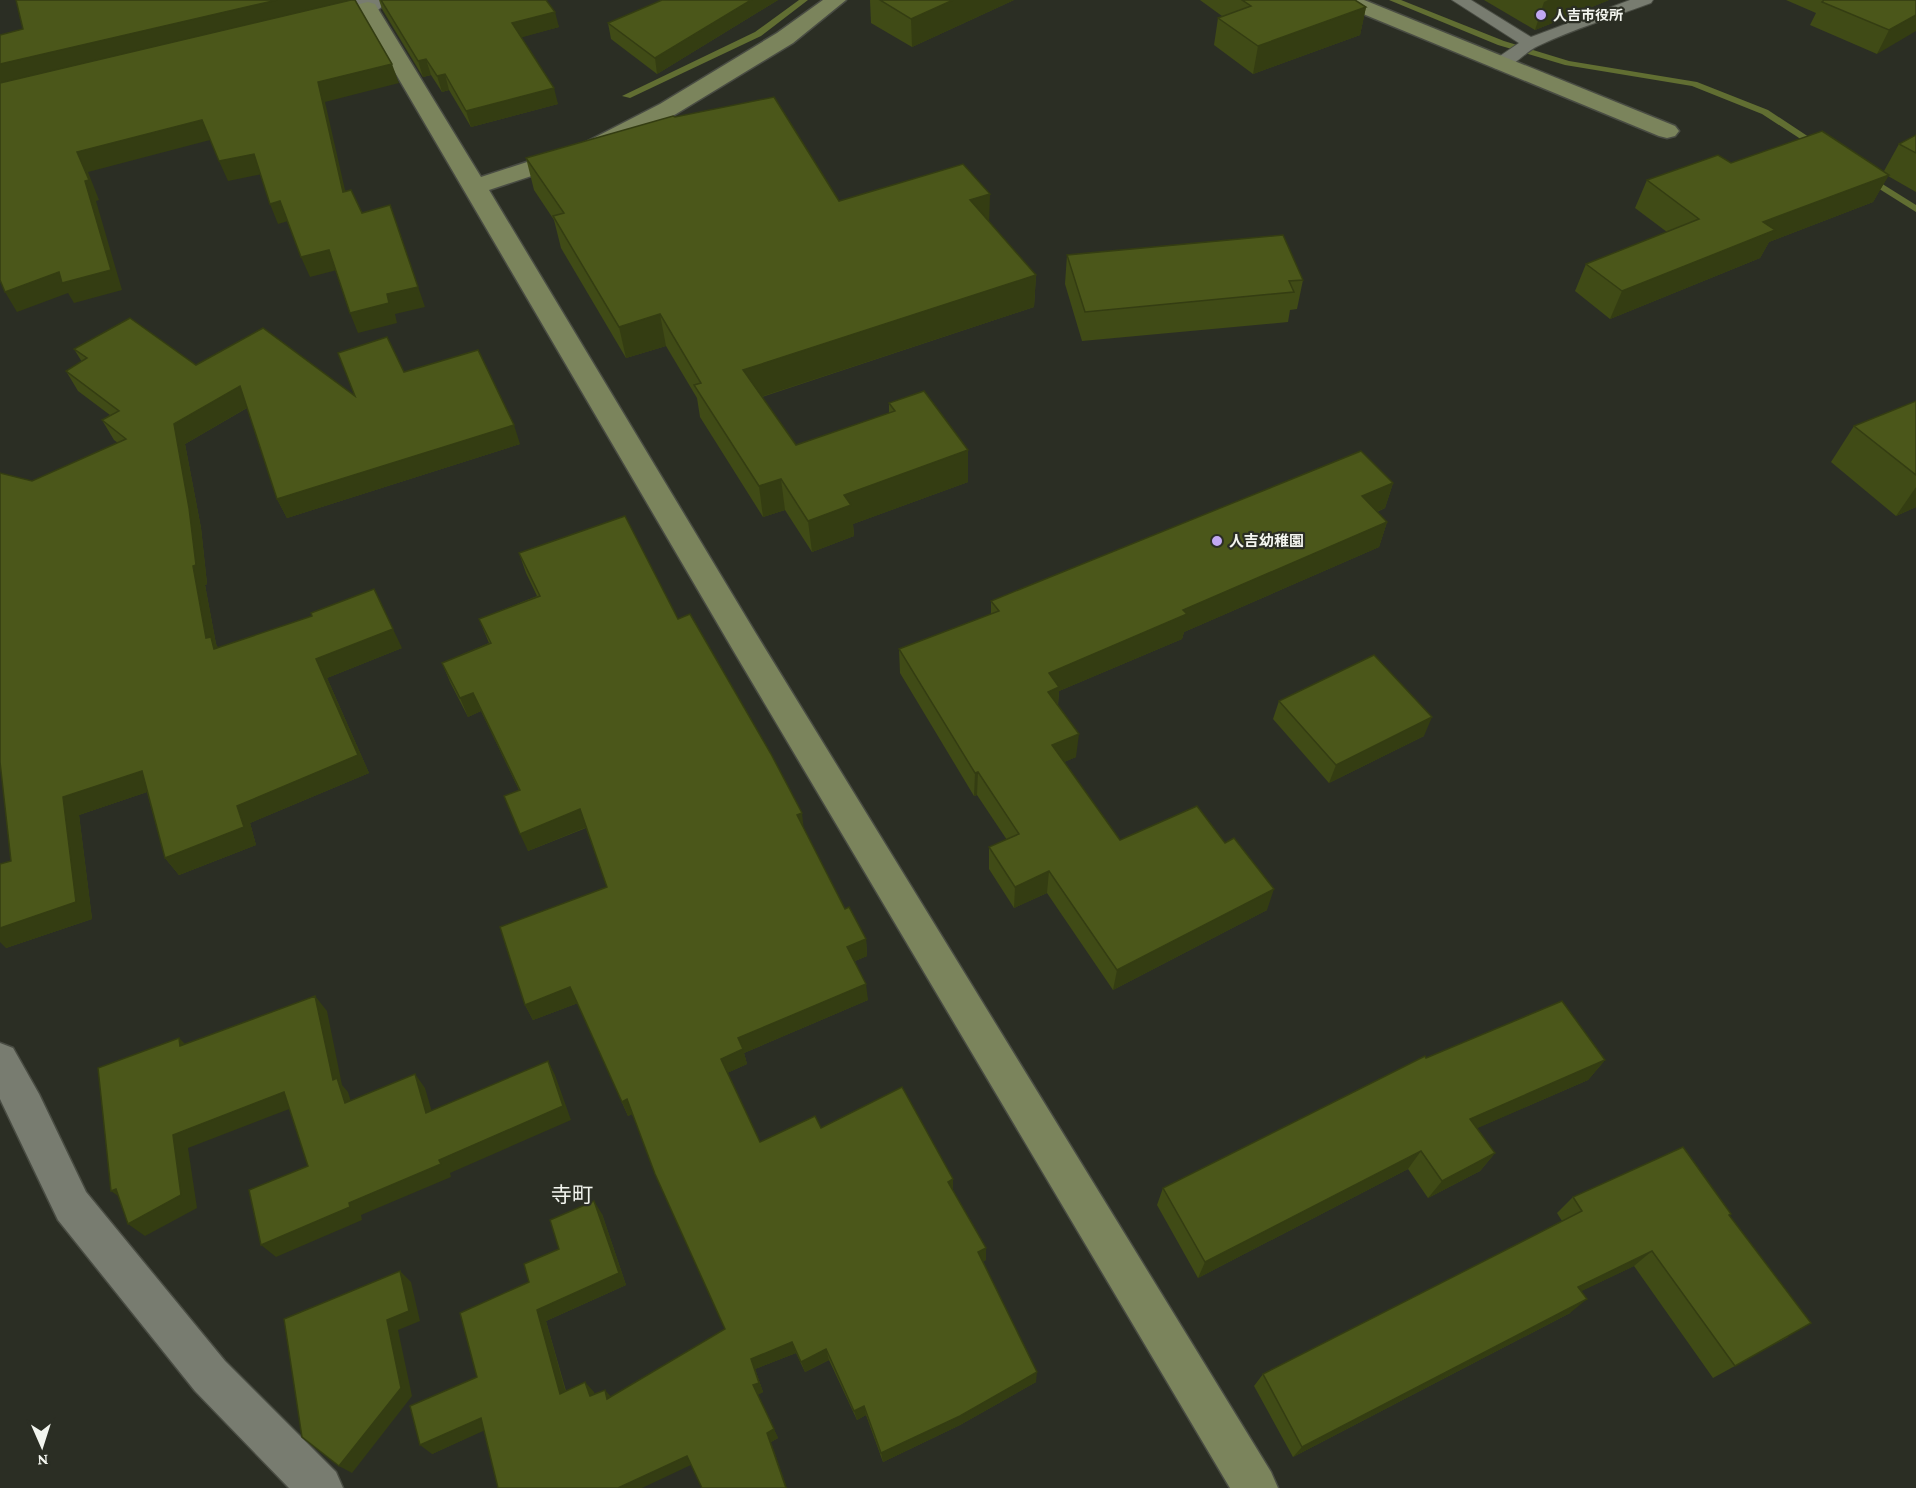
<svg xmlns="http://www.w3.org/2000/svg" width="1916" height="1488" font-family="'Crimson Pro','Noto Sans JP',serif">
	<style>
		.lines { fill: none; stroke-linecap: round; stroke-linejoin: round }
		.stream { fill: #616e32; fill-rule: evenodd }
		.lane-casing { stroke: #494c43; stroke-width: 2 }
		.street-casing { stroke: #494c43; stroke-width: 3 }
		.secondary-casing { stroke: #494c43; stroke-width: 3 }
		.lane { fill: #787c70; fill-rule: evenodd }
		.street { fill: #787c70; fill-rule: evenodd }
		.secondary { fill: #7b845c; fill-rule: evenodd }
		.wall { fill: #404b16 }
		.shaded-wall { fill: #343d12 }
		.building { fill: #4b571a; stroke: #343d12; stroke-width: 1.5 }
		.poi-dot { fill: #c2a8f3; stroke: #2b2e24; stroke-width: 2 }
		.labels { text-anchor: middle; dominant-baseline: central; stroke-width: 4.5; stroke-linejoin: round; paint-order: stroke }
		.far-poi-label { font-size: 14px; font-weight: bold; fill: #f3f5ef; stroke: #2b2e24; text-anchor: start }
		.poi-label { font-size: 15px; font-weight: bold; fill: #f3f5ef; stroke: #2b2e24; text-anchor: start }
		.near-quarter-label { font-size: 21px; fill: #f3f5ef; stroke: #2b2e24 }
	</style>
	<rect width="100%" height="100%" fill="#2b2e24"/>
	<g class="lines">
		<g class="stream">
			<path d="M799,0H808L761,36L630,98L622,96L755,32Z"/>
			<path d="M1389,0H1401L1504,41L1569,61L1697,82L1768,110L1824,147L1816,149L1762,114L1692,86L1565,65L1498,45Z"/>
			<path d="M1868,175L1916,205V212L1865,180V176Z"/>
		</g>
		<g class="lane-casing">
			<path id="lane" d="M1452,0H1471L1531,37L1630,0H1653L1651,3C1613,17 1574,29 1538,46C1524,52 1511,72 1494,68L1492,64L1494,60L1519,43Z"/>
		</g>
		<g class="street-casing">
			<g id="street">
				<path d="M354,0H387C380,10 373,16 361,12Z"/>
				<path d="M0,1043L13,1048L39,1094L86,1192L225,1361L336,1472L343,1488H289L195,1391L58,1220L0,1099Z"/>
			</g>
		</g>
		<g class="secondary-casing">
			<g id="secondary">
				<path d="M823,0H846L793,43L676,114L598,154L489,190L755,632L1271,1472L1278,1488H1230L733,650L362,16L318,26L310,25L307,20L310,15L318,14L368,2L375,4L481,177L582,144L660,104L777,33Z"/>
				<path d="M1336,0H1364L1675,126L1679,131L1675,136L1667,138L1659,136L1339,4Z"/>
			</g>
		</g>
		<use href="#lane" class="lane"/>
		<use href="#street" class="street"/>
		<use href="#secondary" class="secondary"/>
	</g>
	<g class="wall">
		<path d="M379,0H546L559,27L521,37L558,104L471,127L449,90L442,92L431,75L423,77L382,9Z"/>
		<path d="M662,0H778L657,74L611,39L608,23Z"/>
		<path d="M870,0H1014L912,47L871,23Z"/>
		<path d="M1200,0H1355L1366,7L1360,35L1253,74L1214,45L1218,18L1222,16Z"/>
		<path d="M1484,0H1609L1535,30Z"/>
		<path d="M1786,0H1916L1877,54L1810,25L1816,13Z"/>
		<path d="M1916,135V192L1888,176L1873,202L1769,242L1760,258L1610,319L1575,291L1586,264L1667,232L1635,208L1647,180L1884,171L1899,144Z"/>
		<path d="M526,158L839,201L989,223L1036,275L1034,307L762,397L796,445L889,413V403L968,450V482L853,524L854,536L812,552L785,510L763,517L700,417L697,398L666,346L626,358L561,248L554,220L534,190Z"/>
		<path d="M1067,255L1303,280L1297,309L1290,310L1288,322L1082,341L1065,284Z"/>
		<path d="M74,349L196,365L355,396L404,372L520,444L287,518L277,499L247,408L185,444L201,528L207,584L205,585L216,644L218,648H402L327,678L369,773L250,823L256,845L179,875L165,858L147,792L79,815L92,919L6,948L32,481L118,443L114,440L102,420L110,415L78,391L66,371L82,362Z"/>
		<path d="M1916,401V507L1896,516L1831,462L1854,426Z"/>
		<path d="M1393,483L1385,508L1377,512L1387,522L1379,547L1184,632L1182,639L1059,691L1058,705L1076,757L1064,762L1120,840L1267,910L1113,990L1047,893L1014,908L989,869V847L1007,840L977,795L974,796L900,673L899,649L991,615V601Z"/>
		<path d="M519,553L678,619L804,829L845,909L866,939L867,956L855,961L868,1000L744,1053L747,1064L727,1073L760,1142L821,1128L953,1179V1190L986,1260L983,1261L1036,1382L960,1425L883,1462L866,1415L857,1420L829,1360L805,1372L796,1353L755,1369L763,1392L757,1395L778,1438L771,1442L691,1465L484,1430L432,1454L477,1377L529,1282L559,1249L602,1214L626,1285L546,1321L566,1391L594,1392V1394L611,1397L725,1329L632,1114L628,1116L578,1003L533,1020L525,1005L607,887L586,828L528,851L519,790L481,711L468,717L450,682L442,663L489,643L479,619L537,596L526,573Z"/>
		<path d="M1279,701L1424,736L1329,783L1273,719Z"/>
		<path d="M1426,1058L1605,1060L1588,1080L1477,1128L1495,1153L1480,1171L1428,1198L1408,1169L1198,1278L1157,1205L1163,1188Z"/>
		<path d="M1573,1197L1731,1214L1729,1216L1788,1337L1713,1378L1634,1266L1581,1291L1570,1313L1293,1457L1254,1386L1263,1374L1562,1221L1557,1213Z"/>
	</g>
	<g class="shaded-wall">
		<path d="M277,0H350L0,87V64Z"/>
		<path d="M751,0H778L657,74L655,58Z"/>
		<path d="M953,0H1014L912,47L911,19Z"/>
		<path d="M1548,0H1609L1535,30L1544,2Z"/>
		<path d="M1366,7L1360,35L1253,74L1258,46Z"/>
		<path d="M555,12L559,27L516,39L512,23Z"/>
		<path d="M1916,15V31L1877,54L1889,30Z"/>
		<path d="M426,59L431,75L423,77L418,61Z"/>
		<path d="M392,64L399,83L325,102L350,212L343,192L318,82Z"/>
		<path d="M445,74L449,90L442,92L437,76Z"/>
		<path d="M554,88L558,104L471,127L466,111Z"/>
		<path d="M202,120L210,140L88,172L99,200L96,201L122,290L74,303L68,293L17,312L5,292L77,152Z"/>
		<path d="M254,154L262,174L228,181L219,161Z"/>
		<path d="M1889,175L1873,202L1769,242L1760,258L1610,319L1622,291L1763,222Z"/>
		<path d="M990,194L989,226L970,200Z"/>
		<path d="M280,201L288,221L278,224L270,204Z"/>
		<path d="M390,205L425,307L395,314L397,323L358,333L350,313L387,294Z"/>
		<path d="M329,250L337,270L310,277L301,257Z"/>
		<path d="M1036,275L1034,307L748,401L743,370Z"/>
		<path d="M660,314L666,346L626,358L619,327Z"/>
		<path d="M240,386L250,406L185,444L201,528L207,584L205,585L216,644L223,655L226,668L206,638L193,566L174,424Z"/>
		<path d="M514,425L520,444L287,518L277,499Z"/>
		<path d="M968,450V482L853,524L854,536L812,552L808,521L844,495Z"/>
		<path d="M781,479L785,510L763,517L759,486Z"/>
		<path d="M1393,483L1385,508L1354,521L1362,496Z"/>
		<path d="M1916,487V507L1896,516Z"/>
		<path d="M1387,522L1379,547L1184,632L1182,639L1059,691L1057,711L1047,697L1049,673L1183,610Z"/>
		<path d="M374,589L402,648L327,678L369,773L250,823L256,845L179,875L165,858L237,806L316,659Z"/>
		<path d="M473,693L481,711L468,717L460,698Z"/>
		<path d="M1432,717L1424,736L1329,783L1336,765Z"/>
		<path d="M1079,734L1076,757L1050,768L1052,745Z"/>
		<path d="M142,771L156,789L79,815L92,919L6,948L0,942V928L63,797Z"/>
		<path d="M978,772L977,795L974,796L975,773Z"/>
		<path d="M580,809L587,827L528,851L520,834Z"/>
		<path d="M802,813L804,831L797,815Z"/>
		<path d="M1049,871L1047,893L1014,908L1015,887Z"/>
		<path d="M1274,889L1267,910L1113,990L1117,970Z"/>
		<path d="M866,939L867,956L850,963L847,947Z"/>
		<path d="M866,984L868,1000L744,1053L747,1064L725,1074L721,1059L738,1038Z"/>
		<path d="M570,987L578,1003L533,1020L525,1005Z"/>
		<path d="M315,996L327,1011L342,1085L348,1092L356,1117L345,1103L333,1080Z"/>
		<path d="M179,1038L194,1053L180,1046Z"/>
		<path d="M1605,1060L1588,1080L1457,1137L1470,1119Z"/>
		<path d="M548,1061L555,1075L571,1120L450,1173L451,1177L361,1215L362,1220L276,1257L261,1245L439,1160Z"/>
		<path d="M415,1074L425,1088L436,1126L426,1113Z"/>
		<path d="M284,1092L297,1106L188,1148L197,1208L145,1236L128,1224L173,1135Z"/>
		<path d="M627,1099L633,1114L628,1116L622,1102Z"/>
		<path d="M1421,1151L1408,1169L1198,1278L1205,1262Z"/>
		<path d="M1495,1153L1480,1171L1428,1198L1442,1181Z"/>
		<path d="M953,1179V1193L948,1182Z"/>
		<path d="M116,1189L128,1203L111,1191Z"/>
		<path d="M594,1201L602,1214L626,1285L546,1321L569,1404L560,1394L537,1310Z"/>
		<path d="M986,1248V1260L978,1264V1252Z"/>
		<path d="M1652,1251L1634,1266L1561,1301L1578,1287Z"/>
		<path d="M400,1271L411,1282L420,1321L398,1330L412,1396L352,1473L339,1466L387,1320Z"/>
		<path d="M1587,1299L1570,1313L1293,1457L1302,1447Z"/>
		<path d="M792,1342L796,1353L755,1369L763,1392L757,1395L753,1385L751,1359Z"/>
		<path d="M826,1349L829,1360L805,1372L801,1362Z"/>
		<path d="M1037,1372L1036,1382L960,1425L883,1462L881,1453Z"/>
		<path d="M585,1382L594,1392L598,1406L590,1396Z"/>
		<path d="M605,1390L613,1399H607Z"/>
		<path d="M864,1406L866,1415L857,1420L854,1411Z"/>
		<path d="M481,1418L492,1427L432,1454L420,1445Z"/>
		<path d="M774,1429L778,1438L771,1442L787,1488H786L767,1433Z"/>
		<path d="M687,1456L693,1464L642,1488H618Z"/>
	</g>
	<g class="building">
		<path d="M16,0H277L0,64V35L23,29Z"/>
		<path d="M351,0H355L392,64L318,82L343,192L351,190L362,213L390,205L418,287L387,294L389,303L350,313L329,250L301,257L280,201L270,204L254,154L219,161L202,120L77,152L89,180L85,181L111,270L62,283L59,272L5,292L0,280V83Z"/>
		<path d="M381,0H546L555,12L512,23L554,88L466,111L445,74L437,76L426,59L418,61Z"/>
		<path d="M662,0H751L655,58L608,23Z"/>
		<path d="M880,0H953L911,19Z"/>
		<path d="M1242,0H1355L1366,7L1258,46L1218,18L1251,6Z"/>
		<path d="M1824,0H1916V15L1889,30L1822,2Z"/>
		<path d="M774,97L839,201L963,164L990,194L970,200L1036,275L743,370L796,445L895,411L889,403L924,391L968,450L844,495L851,505L808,521L781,479L759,486L694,385L701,383L660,314L619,327L553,216L564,213L526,158L673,116L675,117Z"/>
		<path d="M1822,131L1889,175L1763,222L1775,230L1622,291L1586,264L1699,219L1647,180L1718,155L1731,163Z"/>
		<path d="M1916,135V153L1899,144Z"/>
		<path d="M1283,235L1303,280L1289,281L1294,292L1085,312L1067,255Z"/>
		<path d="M130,318L196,365L263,328L355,396L338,353L387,337L404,372L478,350L514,425L277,499L240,386L174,424L189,508L196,565L193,566L206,638L211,637L214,649L312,616L311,613L374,589L393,629L316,659L358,755L237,806L244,827L165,858L142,771L63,797L76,902L0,928V864L11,861L0,762V473L32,481L126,439L102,420L119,411L66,371L87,358L74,349Z"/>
		<path d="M1916,401V475L1854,426Z"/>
		<path d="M1361,451L1393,483L1362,496L1387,522L1183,610L1187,614L1049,673L1059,687L1048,692L1079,734L1052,745L1120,840L1197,806L1225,843L1234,838L1274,889L1117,970L1049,871L1015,887L989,847L1019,834L978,772L975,773L899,649L999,611L991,601Z"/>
		<path d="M625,516L678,619L690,614L771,754L802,813L797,815L845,909L849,907L866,939L847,947L866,984L738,1038L743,1049L721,1059L760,1142L815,1116L821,1128L902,1087L953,1179L948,1182L986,1248L978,1252L1037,1372L960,1416L881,1453L864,1406L854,1411L826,1349L801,1362L792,1342L751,1359L759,1383L753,1385L774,1429L767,1433L786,1488H702L687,1456L618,1488H498L481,1418L420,1445L410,1406L477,1377L460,1313L529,1282L524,1264L559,1249L550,1220L594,1201L619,1273L537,1310L560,1394L585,1382L590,1396L605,1390L607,1399L725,1329L655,1174L627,1099L622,1102L570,987L525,1005L500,927L607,887L580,809L520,834L504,796L520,790L473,693L460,698L442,663L491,643L479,619L540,596L519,553Z"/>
		<path d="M1374,655L1432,717L1336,765L1279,701Z"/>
		<path d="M315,996L333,1080L337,1078L345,1103L415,1074L426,1113L548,1061L563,1106L439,1160L441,1164L349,1203L350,1207L261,1245L249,1190L308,1166L284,1092L173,1135L181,1195L128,1224L116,1189L111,1191L98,1068L179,1038L180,1046Z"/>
		<path d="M1562,1001L1605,1060L1470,1119L1495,1153L1442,1181L1421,1151L1205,1262L1163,1188L1425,1056L1426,1058Z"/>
		<path d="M1683,1147L1731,1214L1729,1215L1811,1323L1735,1366L1652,1251L1578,1287L1587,1299L1302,1447L1263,1374L1582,1211L1573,1197Z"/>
		<path d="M400,1271L409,1311L387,1320L401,1388L339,1466L302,1437L284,1319Z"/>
	</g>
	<g class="poi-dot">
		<circle cx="1541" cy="15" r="6"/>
		<circle cx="1217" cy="541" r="6"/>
	</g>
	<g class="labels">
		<g class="far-poi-label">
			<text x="1553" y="15">人吉市役所</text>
		</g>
		<g class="poi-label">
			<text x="1229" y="541">人吉幼稚園</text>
		</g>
		<g class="near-quarter-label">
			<text x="572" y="1195">寺町</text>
		</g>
	</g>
	<g transform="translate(42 1446) rotate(177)" stroke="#2b2e24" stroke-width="4.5" paint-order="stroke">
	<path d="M0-4.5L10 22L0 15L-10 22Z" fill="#f3f5ef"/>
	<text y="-9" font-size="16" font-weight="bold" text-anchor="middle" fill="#f3f5ef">N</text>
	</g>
</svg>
